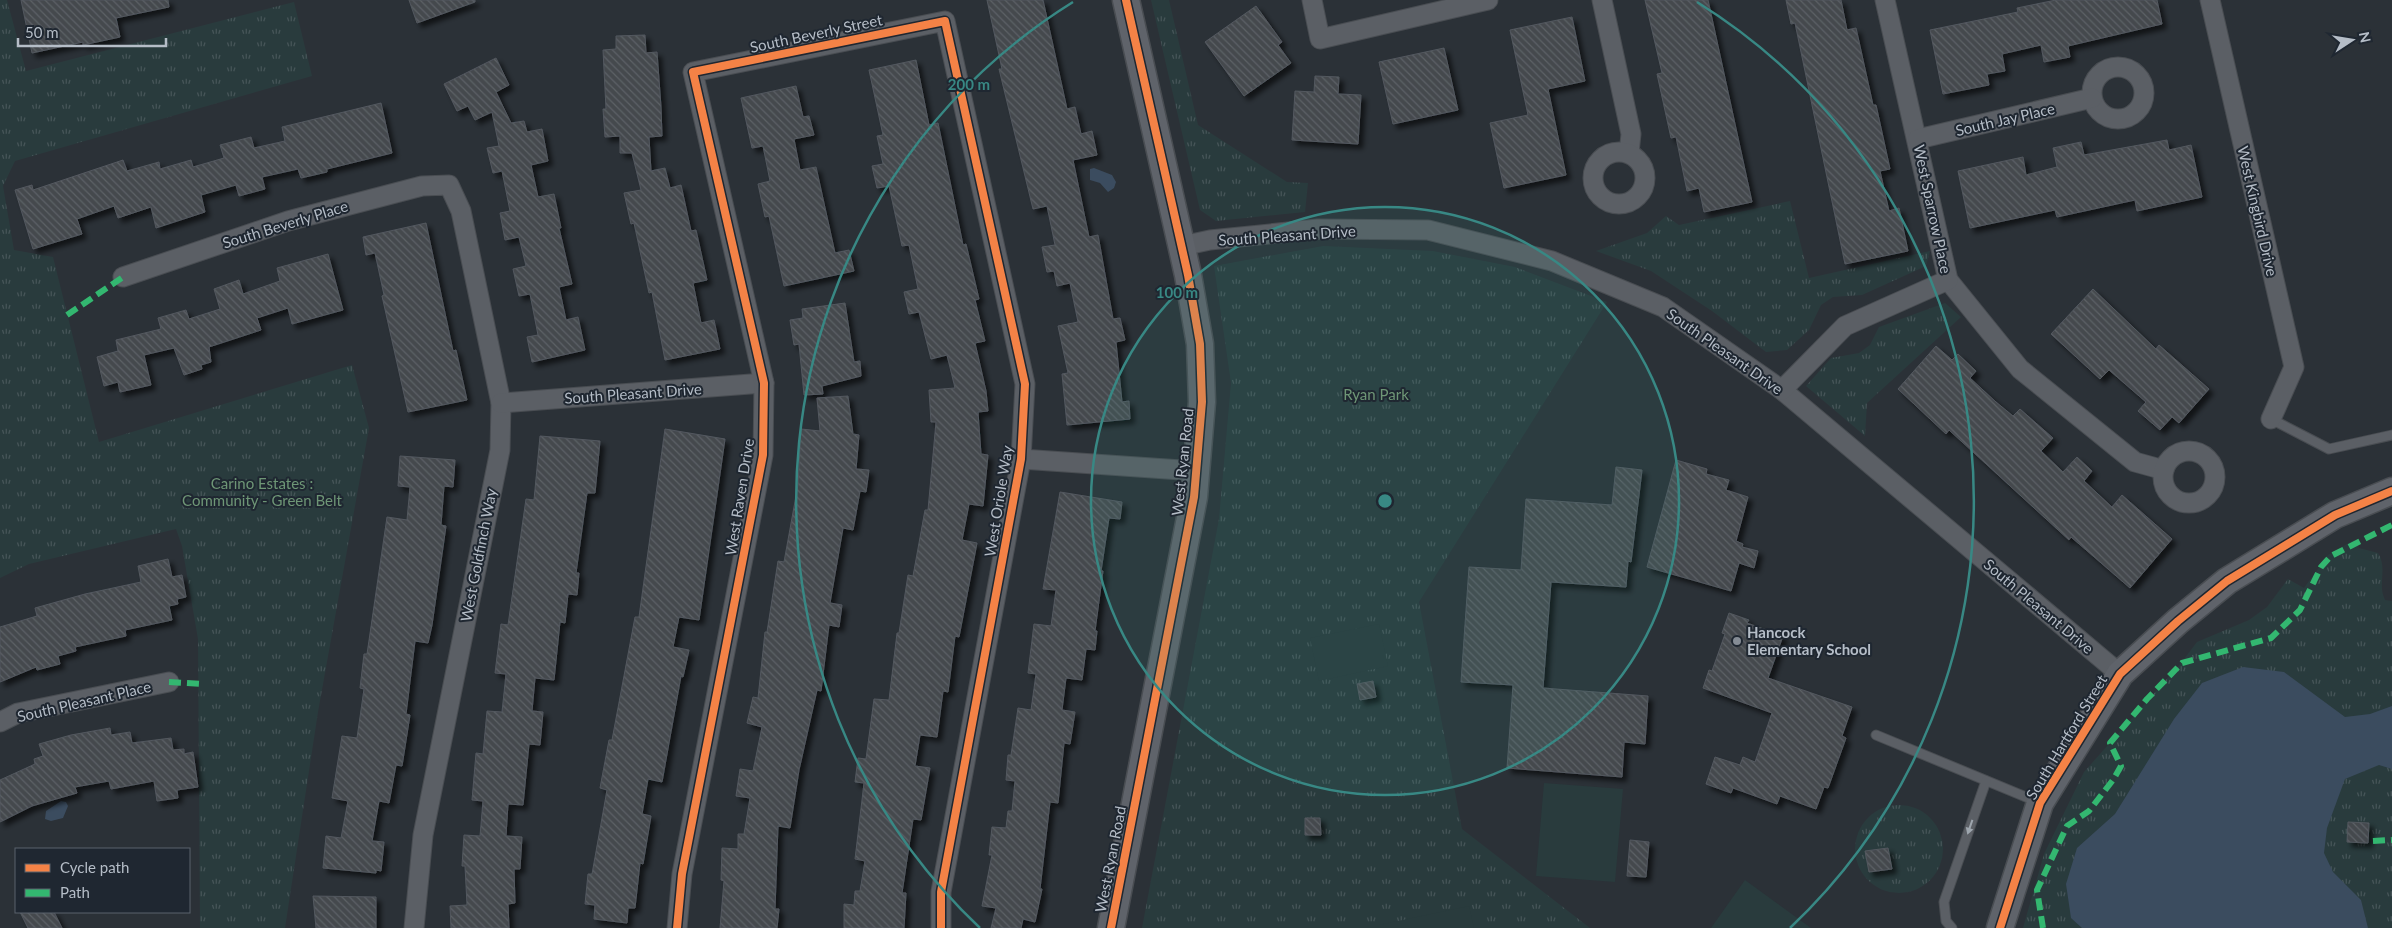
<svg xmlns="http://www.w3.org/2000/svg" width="2392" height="928" font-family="Lato,sans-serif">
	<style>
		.park { fill: url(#park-tufts) }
		.pitch { fill: #293b3d }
		.water { fill: #3b4c5f }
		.building { fill: url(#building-back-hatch); stroke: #53585f; filter: url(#shadow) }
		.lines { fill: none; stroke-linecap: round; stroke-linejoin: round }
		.lane-casing { stroke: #494d52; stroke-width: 11 }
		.street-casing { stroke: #494d52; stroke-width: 21 }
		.secondary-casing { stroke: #494d52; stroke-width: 29 }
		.lane { stroke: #5b5f65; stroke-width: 9 }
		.street { stroke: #5b5f65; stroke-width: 19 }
		.secondary { stroke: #5f636a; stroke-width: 26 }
		.quiet { stroke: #33b770; stroke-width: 6; stroke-dasharray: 12 6; stroke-linecap: butt }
		.cycleway-casing { stroke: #1f2731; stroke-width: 11 }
		.cycleway { stroke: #f48246; stroke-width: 8 }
		.oneway { fill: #9ea6ae }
		.ring { fill: none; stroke: #388884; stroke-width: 2.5 }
		.poi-dot { fill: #858c95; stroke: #1f2731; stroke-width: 2 }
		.labels { text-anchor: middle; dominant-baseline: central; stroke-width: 4; stroke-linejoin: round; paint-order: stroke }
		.street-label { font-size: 15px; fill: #b5bdc7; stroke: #1f2731 }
		.park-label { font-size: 15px; fill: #6e9676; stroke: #1f2731 }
		.poi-label { font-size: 15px; font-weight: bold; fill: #b5bdc7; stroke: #1f2731; text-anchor: start }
		.centre { fill: #388884; stroke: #1f2731; stroke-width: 2.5 }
		.ring-label { font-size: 15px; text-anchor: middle; font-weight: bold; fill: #388884; stroke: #1f2731; stroke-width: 4; stroke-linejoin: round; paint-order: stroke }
	</style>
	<defs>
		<pattern id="park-tufts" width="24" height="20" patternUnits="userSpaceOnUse" patternTransform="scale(1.25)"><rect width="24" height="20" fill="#293b3d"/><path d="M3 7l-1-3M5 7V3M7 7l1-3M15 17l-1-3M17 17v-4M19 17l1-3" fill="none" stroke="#465558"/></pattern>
		<pattern id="building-back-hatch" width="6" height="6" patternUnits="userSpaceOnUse" patternTransform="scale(1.25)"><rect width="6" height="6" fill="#44494e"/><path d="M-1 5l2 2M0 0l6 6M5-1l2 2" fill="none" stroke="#5d6166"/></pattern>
		<filter id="shadow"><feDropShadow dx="4.5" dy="4.5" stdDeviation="2.5" flood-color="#0009"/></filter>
	</defs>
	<rect width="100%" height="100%" fill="#2b3137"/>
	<g class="park">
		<path d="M0,0H7L26,71L294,2L312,76L15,161L3,186L14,250L53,257L99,442L352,365L369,428L318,712L285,928H200L198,639L182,546L176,529L29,564L0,578Z"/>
		<path d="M1151,0H1169L1198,125L1287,182L1308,183L1305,212L1216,221L1200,210Z"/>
		<path d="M1790,201L1809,278L1930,251L1926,266L1862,295L1833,297L1821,305L1809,330L1787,350L1766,352L1712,311L1651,271L1596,251L1647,233L1666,216L1679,225Z"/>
		<path d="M1323,246L1433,251L1515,267L1607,302L1419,602L1462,829L1590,928H1142L1219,519L1231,383L1214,266Z"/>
		<path d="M1945,303L1961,317L1867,403L1865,436L1806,386L1831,358L1859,353L1870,345L1879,327Z"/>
		<path d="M2354,540L2359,548L2378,553C2388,569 2377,584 2385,600L2392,601V928H2023L2044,854L2084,772L2181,663L2197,642L2249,620L2267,607L2288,579L2304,588L2328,555Z"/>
		<circle cx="1899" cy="849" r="44"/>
	</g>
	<g class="pitch">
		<path d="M1379,624L1388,666L1319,681L1310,638Z"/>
		<path d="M1544,783L1623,789L1615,882L1536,876Z"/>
		<path d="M1745,880L1811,928H1711Z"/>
		<path d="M1469,906L1474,928H1379V925Z"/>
	</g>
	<g class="water">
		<path d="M1094,168L1112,175L1116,182L1114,188L1108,192L1100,183L1090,180V169Z"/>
		<path d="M2243,667L2284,672L2345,717L2370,714L2392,706V769L2379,765L2345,779L2327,828L2324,853L2333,872L2361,900L2368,928H2082L2071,918L2066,884L2077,848L2115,814L2174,719L2202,683Z"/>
		<path d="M61,801L66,802L68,806L63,818L51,821L45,819L46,811Z"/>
	</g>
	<g class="building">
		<path d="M21,0H168L169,7L116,18L120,37L83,45V42L32,53Z"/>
		<path d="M409,0H475V2L417,23Z"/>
		<path d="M987,0H1043L1067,109L1075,107L1081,134L1092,131L1097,155L1073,160L1089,237L1098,235L1113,319L1120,318L1125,340L1116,342L1122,402L1129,401L1130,419L1067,425L1062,374L1068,373L1058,326L1078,322L1070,283L1057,286L1054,271L1047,272L1042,247L1055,245L1047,206L1033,209L999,69H1002Z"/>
		<path d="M1645,0H1708L1752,202L1704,212L1699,188L1687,191L1676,137L1671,138L1657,74L1662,73Z"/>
		<path d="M1786,0H1841L1847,30L1856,28L1873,105H1876L1890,169L1880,171L1889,211L1899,208L1908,251L1845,264L1795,23L1791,24Z"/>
		<path d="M2056,0H2157L2162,24L2068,46L2070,57L2044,62L2041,45L2002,54L2005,71L1987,74L1989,85L1943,94L1930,30L2018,12L2017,8Z"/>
		<path d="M1256,6L1282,42L1278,45L1291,63L1244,96L1205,42Z"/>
		<path d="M1572,17L1585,81L1548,89L1566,175L1504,188L1490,123L1528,115L1510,30Z"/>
		<path d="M645,35L646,53L657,52L661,107L662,136L649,137L651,171L665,168L670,188L681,185L691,231L696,230L707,280L693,283L701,323L714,320L720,349L665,360L652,292L649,293L634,223L631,224L624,193L641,190L632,153H620V136L605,137L603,109H606L603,50L616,49V36Z"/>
		<path d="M1444,48L1458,110L1393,124L1379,62Z"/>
		<path d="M496,58L509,85L496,92L511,123L524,121L527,132L542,129L548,161L531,165L538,197L554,194L561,228H559L572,284L559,287L566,320L578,317L585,350L532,362L527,337L538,335L530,294L519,296L513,269L526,266L519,237L505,240L500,213L510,211L502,171L493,173L487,148L499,146L492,112L475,120L468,106L457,111L444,84Z"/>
		<path d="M916,60L929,125L938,123L963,245L966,244L979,299L975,300L985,341L975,343L986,391L988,411L978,412L981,454L988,455L983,506L969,504L962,540L977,543L959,637L955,636L948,692L943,691L937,737L920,735L915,766L930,768L921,820L913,819L902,893H906L904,928H844V904L854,905L855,891H860L865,861L855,859L864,783L855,782L858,758L866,759L874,699L889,700L897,633H899L908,575L913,576L925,510H928L936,422H931L929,390L955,388L947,355L931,359L919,312L909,314L904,292L918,289L909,245L902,246L889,186L877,188L872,166L883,164L877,136L883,135L869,70Z"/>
		<path d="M1315,76L1339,77L1338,94L1361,95L1358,144L1292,140L1295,91L1314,92Z"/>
		<path d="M796,86L803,117L809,116L814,135L794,139L800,170L816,167L835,253L849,250L854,271L784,286L769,216L765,217L758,184L770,181L763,146L752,148L741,98Z"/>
		<path d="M381,103L392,153L327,169V172L301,178L298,169L262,177L265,189L239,196L236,185L201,195L205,212L156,228L151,207L118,218L114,206L77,219L82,234L33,249L15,190L32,185L33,190L123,160L127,171L159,162L160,169L191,160L193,167L224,158L220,145L251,137L254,148L285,141L282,127Z"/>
		<path d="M2167,140L2169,150L2191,145L2202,197L2137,211L2135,200L2057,217L2055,210L1970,228L1958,171L2023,157L2026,175L2057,167L2053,148L2081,142L2084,155Z"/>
		<path d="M426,223L453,351L456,350L467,400L408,412L382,296L384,295L375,253L366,255L363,237Z"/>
		<path d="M328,254L343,310L292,324L288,308L257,318L261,330L209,347L211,362L201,365L202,369L184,375L174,348L144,355L151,385L120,392L118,382L104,386L97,357L118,351L116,340L161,329L158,318L186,310L189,319L220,309L214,289L239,280L243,294L280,281L277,268Z"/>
		<path d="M2093,289L2156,349L2159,345L2209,389L2179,423L2172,417L2160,430L2138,411L2146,402L2109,370L2100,379L2051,334Z"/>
		<path d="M845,303L854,362L860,361L861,376L822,386L823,394L804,395L799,344L794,345L790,320L803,318L802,309Z"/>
		<path d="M1936,346L1952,360L1958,354L1976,371L1970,378L1996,402L2013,416L2020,409L2053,438L2041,451L2063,472L2077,457L2092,471L2084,481L2112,507L2122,495L2172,539L2130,588L2071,537L2069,540L1949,430L1946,434L1898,389Z"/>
		<path d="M848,396L853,434L859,435L856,469L869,470L866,492L860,491L853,530L843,528L830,603L842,605L839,627L829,625L821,691L817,690L799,770L790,828L778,826L775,909H779L777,928H720L724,881L721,880L722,848L738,849V834H744L750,798L736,796L740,769L753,771L762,727L747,723L753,697L758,698L765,632H767L778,561L784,562L798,485L801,429L820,431L817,398Z"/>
		<path d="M665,429L725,439L699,620L679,617L673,647L689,650L683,677L681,676L662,782L648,779L642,814L651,816L643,864L640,863L635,908H628L627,923L594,919L595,905L585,904L588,874H592L607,790L600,788L609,740H612L635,617H639Z"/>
		<path d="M540,436L600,441L595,493H587L576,573H579L577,595L568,594L565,623L560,622L554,680L535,678L532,711L543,712L540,745L529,744L523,805L508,804L506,836L522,837L520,869H514L515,903L508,904L509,928H451L450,906L467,905L465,866H462L464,835L480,836L483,801L472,800L476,753L483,754L487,711L502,712L506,674L495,673L501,624L508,625L526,499L534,500Z"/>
		<path d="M400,456L455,460L453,487L444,486L441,525L446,526L432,625L428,643L415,641L406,714L410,715L402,766L396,765L389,803L379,801L372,841L384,842L381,871L376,870V873L323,868L326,836L341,838L348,801L332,798L342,736L357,738L364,689L360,688L364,654H367L387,517L407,520L410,487L398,486Z"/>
		<path d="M1676,460L1707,469L1706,474L1729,480L1726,490L1748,497L1736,541L1743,544L1742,547L1758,551L1754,568L1739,563L1731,591L1647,567Z"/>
		<path d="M1616,467L1642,470L1631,562L1628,561L1626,587L1551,582L1543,688L1648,696L1645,744L1624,742L1622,777L1507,768L1513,685L1461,682L1469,567L1521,570L1526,499L1612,505Z"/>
		<path d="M1060,492L1122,502L1120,519L1109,518L1101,571H1103L1095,631H1097L1095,650L1086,649L1082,680L1066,678L1062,710L1075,712L1070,744L1064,743L1058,803L1050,802L1040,889H1042L1035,922L1023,919L1021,928H991L996,908L982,906L992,855H989L992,827L1006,828L1008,811H1012L1015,781L1006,780L1008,755H1011L1018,708L1031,710L1036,674L1028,673L1034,624L1051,626L1056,590L1043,589Z"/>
		<path d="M168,559L172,577L182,575L186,597L177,599L178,604L169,606L172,620L125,630L126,636L75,647L76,651L58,656L60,664L37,670L36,667L0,682V627L37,616L35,608L85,594L141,582L138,566Z"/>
		<path d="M1729,613L1749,620L1747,623L1783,636L1768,678L1852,707L1842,736L1846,738L1828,788L1824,787L1816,809L1780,796L1777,804L1733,788L1731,793L1706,784L1715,757L1740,765L1743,757L1755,762L1772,713L1703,688L1709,670L1712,671L1725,634L1722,633Z"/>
		<path d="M1373,681L1376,697L1360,700L1357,684Z"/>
		<path d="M110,728L111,735L130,732L132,743L171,738L173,750L184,749V754L193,752L198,787L177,790L178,798L157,801L154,781L111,789L109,781L75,787L77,793L32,806L0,822V780L35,764L34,759L43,756L39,744L71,735Z"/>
		<path d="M1305,818H1320L1321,835H1305Z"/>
		<path d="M2348,822L2369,823L2368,843L2347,842Z"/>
		<path d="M1630,840L1649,842L1646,877L1627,876Z"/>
		<path d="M1888,848L1892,869L1869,872L1865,851Z"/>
		<path d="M313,896L376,897V928H316Z"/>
		<path d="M20,912H54L62,928H28Z"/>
	</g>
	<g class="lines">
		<g class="lane-casing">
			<g id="lane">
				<path d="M2271,419L2329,449L2392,435"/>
				<path d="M1876,735L2038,802"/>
				<path d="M1952,928L1946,921L1944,902L1986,781"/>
			</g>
		</g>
		<g class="street-casing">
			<g id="street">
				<path d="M1312,0L1320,39L1488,0"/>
				<path d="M1602,0L1631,134L1629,153"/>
				<path d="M1885,0L1948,280L2020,369L2135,462L2164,470"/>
				<path d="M2210,0L2294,367L2271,419"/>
				<circle cx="2118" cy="93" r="26"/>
				<path d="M1918,139L2092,98"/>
				<circle cx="1619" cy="178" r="26"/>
				<path d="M1182,246L1210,240L1318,229L1428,230L1552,261L1663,307L1782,390L2120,674"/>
				<path d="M123,277L288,221L422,186L449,185L461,211L501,403L500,450L423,835L414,928"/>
				<path d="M1782,390L1845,326L1948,280"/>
				<path d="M501,403L764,383"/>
				<circle cx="2189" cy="477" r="26"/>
				<path d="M1021,459L1196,471"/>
				<path d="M0,722L18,713L169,682"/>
				<path d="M677,928L682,874L763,455L764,383L693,72L945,21L1025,384L1021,459L941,892V928"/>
			</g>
		</g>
		<g class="secondary-casing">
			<g id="secondary">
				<path d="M1111,928L1194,497L1202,402L1200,344L1188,275L1126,0"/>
				<path d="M2000,928L2040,803L2120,674L2178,621L2227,581L2335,515L2392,491"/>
			</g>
		</g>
		<use href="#lane" class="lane"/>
		<use href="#street" class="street"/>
		<use href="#secondary" class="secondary"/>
		<g class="quiet">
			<path d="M67,315L123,277"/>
			<path d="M169,682L203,684"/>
			<path d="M2373,841L2392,840"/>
			<path d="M2043,928L2037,890L2067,826L2089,811L2113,780L2121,766L2110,743L2147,699L2182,663L2271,638L2300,610L2321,567L2331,556L2392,525"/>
		</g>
		<g class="cycleway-casing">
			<g id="cycleway">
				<path d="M677,928L682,874L763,455L764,383L693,72L945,21L1025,384L1021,459L941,892V928"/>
				<path d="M1111,928L1194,497L1202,402L1200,344L1188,275L1126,0"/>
				<path d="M2000,928L2040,803L2120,674L2178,621L2227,581L2335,515L2392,491"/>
			</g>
		</g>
		<use href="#cycleway" class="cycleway"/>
	</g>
	<defs><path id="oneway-solid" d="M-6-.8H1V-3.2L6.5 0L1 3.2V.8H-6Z" transform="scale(1.25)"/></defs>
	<use class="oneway" href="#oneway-solid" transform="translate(1970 827) rotate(109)"/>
	<circle cx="1385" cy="501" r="294" fill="#388884" fill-opacity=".12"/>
	<g class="ring">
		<circle cx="1385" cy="501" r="294"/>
		<path d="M980 928A588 588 0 0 1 1073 2M1697 2A588 588 0 0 1 1790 928"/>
	</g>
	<circle class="poi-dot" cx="1737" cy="641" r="5"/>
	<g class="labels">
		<g class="street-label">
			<text transform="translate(816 33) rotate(-12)">South Beverly Street</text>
			<text transform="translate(2005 119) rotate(-13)">South Jay Place</text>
			<text transform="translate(1933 209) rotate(78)">West Sparrow Place</text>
			<text transform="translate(2258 211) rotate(77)">West Kingbird Drive</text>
			<text transform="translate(285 224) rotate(-17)">South Beverly Place</text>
			<text transform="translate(1287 235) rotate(-4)">South Pleasant Drive</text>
			<text transform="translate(1725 351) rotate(35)">South Pleasant Drive</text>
			<text transform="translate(633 393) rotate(-4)">South Pleasant Drive</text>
			<text transform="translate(1182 462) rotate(-84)">West Ryan Road</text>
			<text transform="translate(739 497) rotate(-81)">West Raven Drive</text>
			<text transform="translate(998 501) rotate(-81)">West Oriole Way</text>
			<text transform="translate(478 555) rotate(-79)">West Goldfinch Way</text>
			<text transform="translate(2039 606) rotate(40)">South Pleasant Drive</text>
			<text transform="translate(84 701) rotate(-13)">South Pleasant Place</text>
			<text transform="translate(2066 737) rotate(-59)">South Hartford Street</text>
			<text transform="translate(1110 859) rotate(-79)">West Ryan Road</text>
		</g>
		<g class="park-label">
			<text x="1376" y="394">Ryan Park</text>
			<text x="262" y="483">Carino Estates :<tspan x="262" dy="17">Community - Green Belt</tspan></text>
		</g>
		<g class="poi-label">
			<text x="1747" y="632">Hancock<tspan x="1747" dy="17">Elementary School</tspan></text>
		</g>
	</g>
	<circle cx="1385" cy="501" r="8" class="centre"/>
	<g class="ring-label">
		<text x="969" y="90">200 m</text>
		<text x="1177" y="298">100 m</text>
	</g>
	<rect x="15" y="848" width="175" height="65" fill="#1f2731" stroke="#5b636d"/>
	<rect x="25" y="864" width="25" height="8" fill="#f48246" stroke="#5b636d"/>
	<text x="60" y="873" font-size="15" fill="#b5bdc7">Cycle path</text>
	<rect x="25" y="889" width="25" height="8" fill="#33b770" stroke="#5b636d"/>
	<text x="60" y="898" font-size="15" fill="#b5bdc7">Path</text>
	<g transform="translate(2352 40) rotate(78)" stroke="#1f2731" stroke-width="4" paint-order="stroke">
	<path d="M0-4L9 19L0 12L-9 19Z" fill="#b5bdc7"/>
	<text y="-8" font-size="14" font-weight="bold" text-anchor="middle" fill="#b5bdc7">N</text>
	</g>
	<path d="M18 38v8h148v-8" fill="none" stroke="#b5bdc7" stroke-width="2.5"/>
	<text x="25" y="38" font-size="15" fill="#b5bdc7" stroke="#1f2731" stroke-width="4" paint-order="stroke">50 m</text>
</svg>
